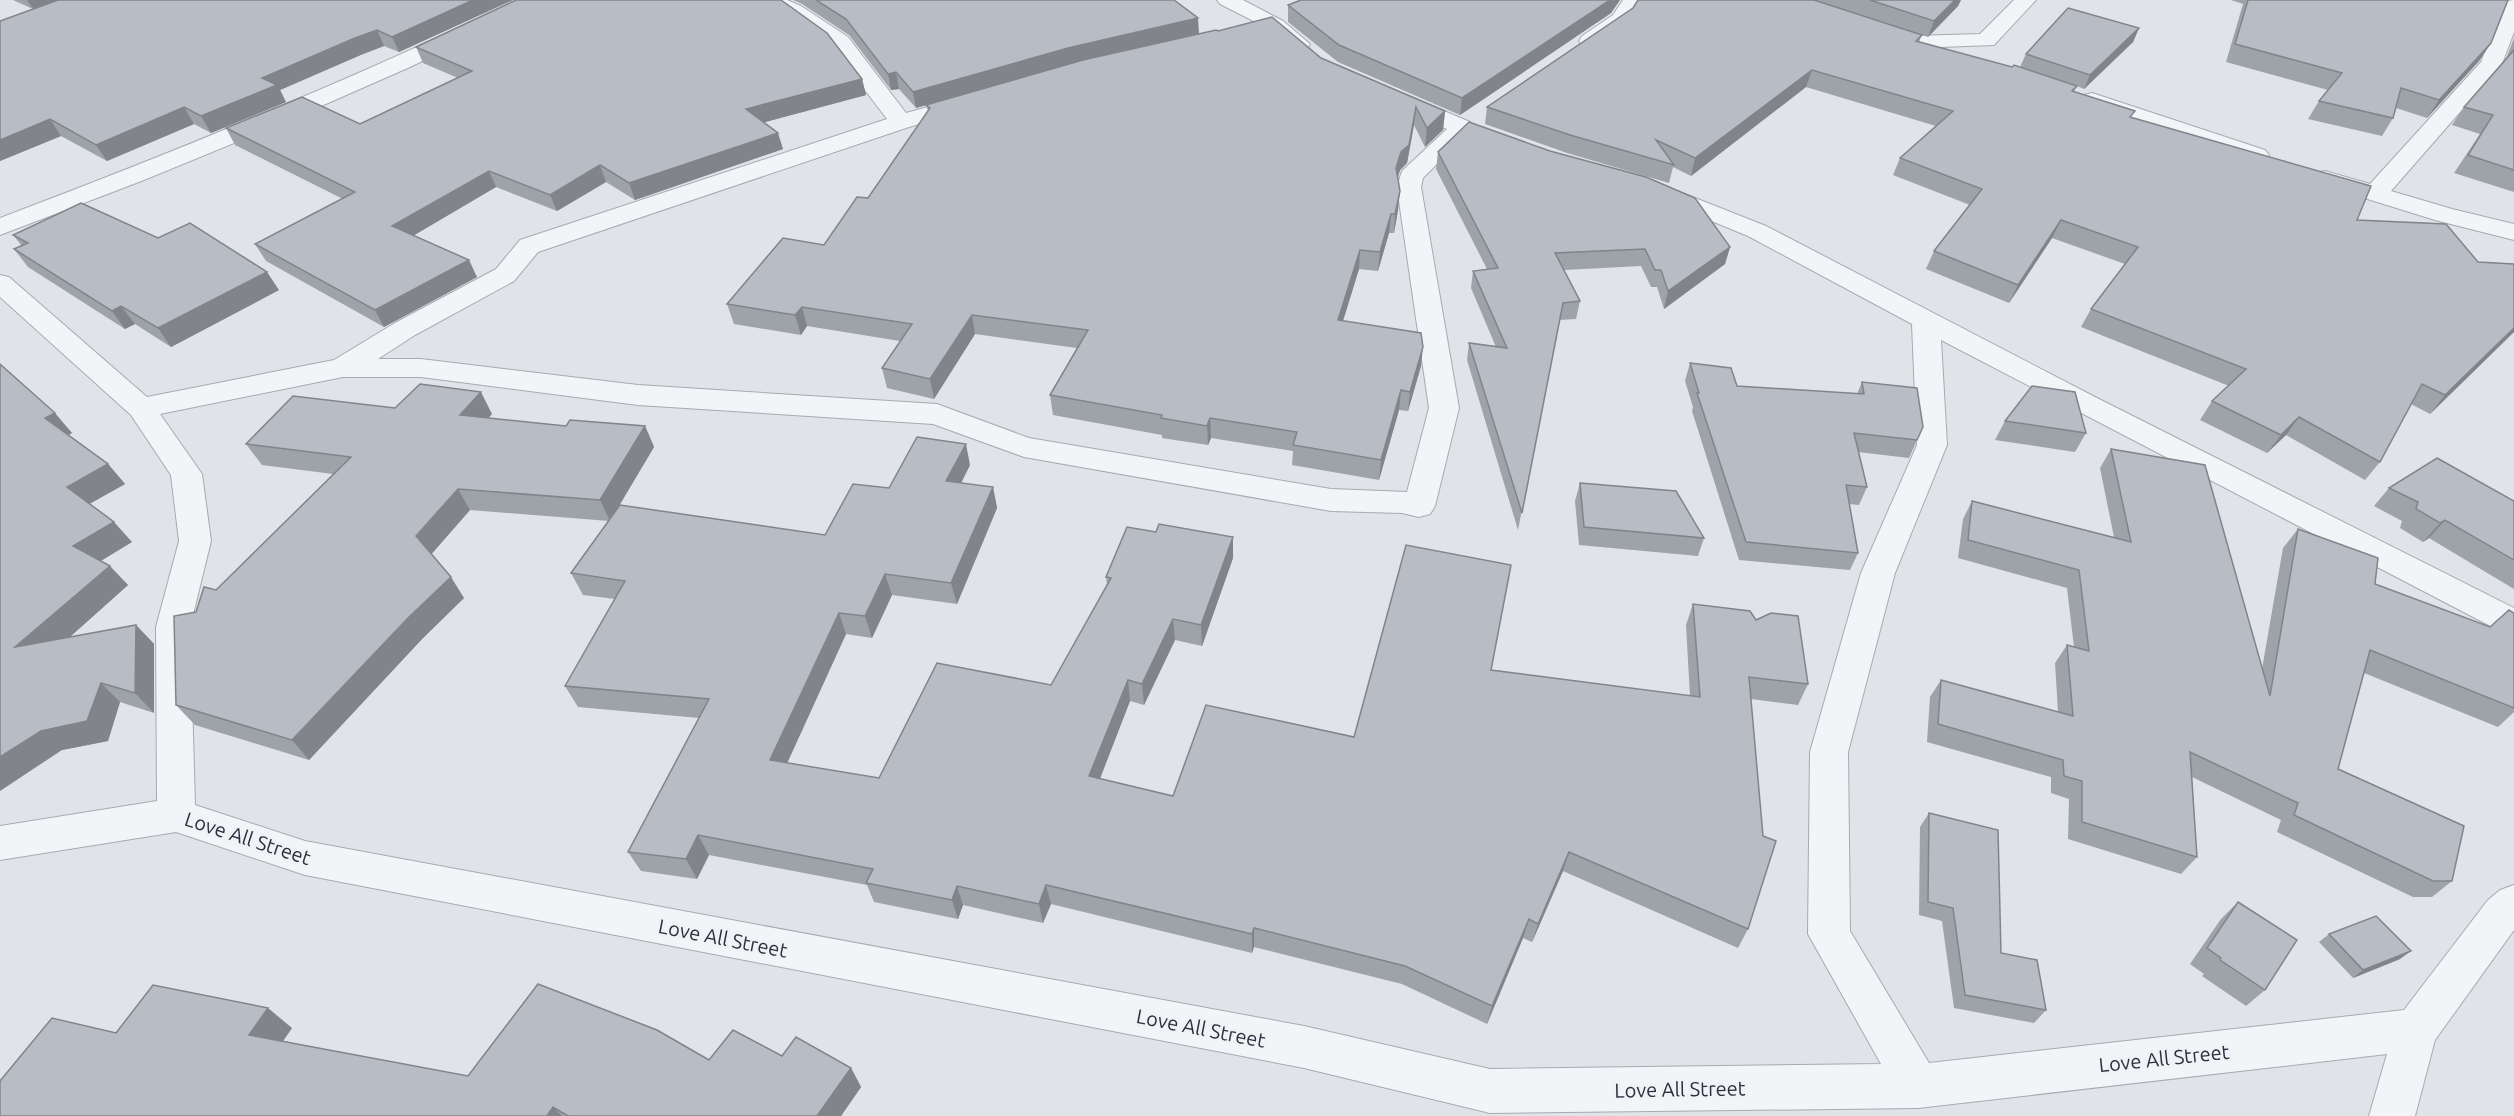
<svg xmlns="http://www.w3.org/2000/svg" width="2514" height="1116" font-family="Ubuntu,sans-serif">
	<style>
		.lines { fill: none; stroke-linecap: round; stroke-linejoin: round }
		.minor-casing { stroke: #a6aab2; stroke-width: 2 }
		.minor { fill: #f3f4f7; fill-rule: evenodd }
		.wall { fill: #9ea2a9 }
		.shaded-wall { fill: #818489 }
		.building { fill: #b8bcc4; stroke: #818489; stroke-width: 1.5 }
		.labels { text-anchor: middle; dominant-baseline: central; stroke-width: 6; stroke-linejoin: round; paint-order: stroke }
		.near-street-label { font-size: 20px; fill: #2b303e; stroke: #f0f2f6 }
	</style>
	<rect width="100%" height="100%" fill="#e0e3e8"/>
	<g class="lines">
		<g class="minor-casing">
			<g id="minor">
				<path d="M518,0H544L541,4L410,67L278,125L144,180L0,235V218C175,152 349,81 518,0Z"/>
				<path d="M759,0H787L801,6L848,37L906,113L968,96L976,98L979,103L976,108L909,127L538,252L514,281L415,335L378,359H421L638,385L937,404L1029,438L1331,489L1407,492L1429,408L1397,187L1402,171L1447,129L1396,106L1393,101L1396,96L1404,94L1470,122L1474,127L1423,178L1421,187L1459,408L1435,506L1430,514L1419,517L1402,513L1331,511L1024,457L933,424L638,405L421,377H343L160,414L202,474L211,541L190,627L195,805L305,841L1304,1026L1490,1069L1881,1064L1808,934L1810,752L1861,573L1917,445L1912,324L1748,236L1653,197L1650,192L1653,187L1662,185L1766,226L2093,396L2514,608V636L2502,632L1941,340L1947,445L1895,573L1848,752L1850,931L1929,1063L2404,1010L2488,900L2500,890L2514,885V930L2435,1040L2415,1116H2369L2387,1054L1918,1108L1490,1113L1304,1068L305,875L176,832L0,860V826L157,801L156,627L179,541L171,475L131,415L0,297V275L9,277L147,397L334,360L395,323L496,269L520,240L887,119L832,47L787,14L762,4Z"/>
				<path d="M1217,0H1243L1283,21L1310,44L1307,49L1299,50L1291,49L1269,29L1220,4Z"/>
				<path d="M1623,0H1643C1632,18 1607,52 1582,46L1579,41L1582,36L1613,15Z"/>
				<path d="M2014,0H2036L1994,45L1913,48L1905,47L1902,42L1905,37L1913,36L1980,34Z"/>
				<path d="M2514,0V32L2502,64L2391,191L2452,209L2514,224V240L2435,220L2316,183L2313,178L2316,173L2325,171L2370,184L2481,62L2504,5L2507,1Z"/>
				<path d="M2092,93L2265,150L2269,155L2265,160L2257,162L2249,160L2084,105L2081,100L2084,95Z"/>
			</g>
		</g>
		<use href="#minor" class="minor"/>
	</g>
	<g class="wall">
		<path d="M13,0H513L399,52L384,46L363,54L280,90L286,102L211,133L194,124L107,161L61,136L0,161L33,9Z"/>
		<path d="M793,0H1174L1199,34L1218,31L1321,58L1445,111L1443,130L1425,147L1414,125L1407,163L1400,170L1398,177V210L1394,233H1389L1378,271L1359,269L1343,321L1421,366L1408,411L1399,410L1379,480L1292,465L1293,451L1211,438L1208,445L1162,438V435L1053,415L1050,395L1077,348L975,334L934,399L887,388L882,368L900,341L807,326L801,335L734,324L727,304L824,245L868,198L928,111L926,105L1072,63L916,108L899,89L891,90L849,35L802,4Z"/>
		<path d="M1298,0H1620L1611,13L1460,115L1338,62L1288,22V5L1300,1Z"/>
		<path d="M1638,0H1961L1958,6L1928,37L1922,35L1919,42L2012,67H2020L2026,54L2139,28L2133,42L2084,89L2077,86L2074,91L2357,220L2478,262L2514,264V332L2430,414L2411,404L2380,462L2365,480L2286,435L2267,453L2200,420L2212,401L2229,386L2081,327L2091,309L2125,264L2052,238L2009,303L1926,269L1934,251L1970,205L1893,175L1900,158L1936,126L1806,87L1691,176L1673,167L1669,183L1567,153L1485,124L1487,107L1633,8Z"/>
		<path d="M2231,0H2508L2491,43L2479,61L2427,118L2396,108L2393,118L2382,136L2308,119L2319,101L2328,90L2226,62L2243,4Z"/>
		<path d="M2514,38V192L2454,173L2480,134L2452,125L2464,107L2506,59Z"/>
		<path d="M416,47L862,79L866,95L764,122L783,149L635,200L606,182L557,211L496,187L414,235L477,277L384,327L266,261L255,244L343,199L235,145L226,128L360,124L458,78L423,63Z"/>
		<path d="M1438,152L1730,247L1725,264L1664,309L1657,287H1651L1641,266L1564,270L1580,301L1576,319L1559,320L1518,530L1467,360L1469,343L1496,347L1471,288L1473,271L1487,269L1436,169Z"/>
		<path d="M13,235L158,238L279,290L171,347L135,324L125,329L28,267L14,249L22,246Z"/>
		<path d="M1690,363L1737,386L1857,394L1862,382L1923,427L1909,458L1858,452L1867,487L1859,505L1849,504L1858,553L1850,570L1739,560L1692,411L1693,407L1685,381Z"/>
		<path d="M0,364L72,433L68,435L108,464L125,484L89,504L132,542L101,561L128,585L70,637L136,625L154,644V713L120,702L108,741L62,750Z"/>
		<path d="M395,408L492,414L488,418L566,426H645L654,447L617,509L825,535L889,488L970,465L961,483L993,487L997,508L957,604L892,595L872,638L846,634L787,763L879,778L1051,685L1107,584L1106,577L1233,558L1202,646L1175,640L1144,705L1130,701L1100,779L1173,796L1354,737L1491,670L1690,696L1686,625L1693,604L1756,620L1808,684L1798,705L1751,699L1748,929L1738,948L1563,871L1532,942L1523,938L1487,1024L1402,984L1254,947L1252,953L1051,904L1043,923L963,905L958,919L874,902L867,885L709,855L697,879L641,871L628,852L699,718L578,707L565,686L615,599L583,595L571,573L609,521L470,510L431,554L464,598L423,638L309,760L195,725L176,705L196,612L333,474L262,465L246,444Z"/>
		<path d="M2005,421L2086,433L2075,452L1995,440Z"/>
		<path d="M2111,449L2262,669L2283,548L2298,529L2375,584L2490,627L2514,613V712L2498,727L2364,673L2338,769L2452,881L2432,897H2413L2277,832L2281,820L2192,777L2197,857L2181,874L2068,839L2069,799L2051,793V777L1927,742L1930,697L1941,680L2058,712L2055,663L2067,645L2074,647L2067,588L1958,558L1963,519L1972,501L2114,537L2100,468Z"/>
		<path d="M1580,483L1704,538L1698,556L1579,545L1575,501Z"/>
		<path d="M2389,488L2514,501V589L2429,538L2423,542L2400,528L2402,521L2374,506Z"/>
		<path d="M1929,813L2001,953L2046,1010L2034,1023L1954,1008L1942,921L1919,915L1920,827Z"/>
		<path d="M2238,902L2265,990L2246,1006L2202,976L2204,974L2190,964L2221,919Z"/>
		<path d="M2329,934L2400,959L2353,978L2319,942Z"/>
		<path d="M292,1028L283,1041L468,1076L709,1060L782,1056L851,1068L861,1087L841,1116H0L116,1033Z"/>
	</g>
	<g class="shaded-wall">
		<path d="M27,0H61L34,10Z"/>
		<path d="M473,0H513L399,52L392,37Z"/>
		<path d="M1610,0H1620L1611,13L1460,115L1462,98Z"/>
		<path d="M1955,0H1961L1958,6L1928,37L1934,21Z"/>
		<path d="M1198,18L1199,34L1069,64L916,108L913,92L1068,48Z"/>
		<path d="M2139,28L2133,42L2084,89L2090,75Z"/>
		<path d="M377,30L384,46L363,54L280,90L286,102L211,133L201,116L262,78L355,38Z"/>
		<path d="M2491,43L2479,61L2427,118L2439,100Z"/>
		<path d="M1812,70L1806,87L1691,176L1695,158Z"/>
		<path d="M896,72L899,89L891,90L888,74Z"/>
		<path d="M862,79L866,95L751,126L746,109Z"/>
		<path d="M184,107L194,124L107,161L96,145Z"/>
		<path d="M1416,107L1414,125L1407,163L1400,170L1395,186L1396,168Z"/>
		<path d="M1445,111L1443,130L1425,147L1427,128Z"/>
		<path d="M50,119L61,136L0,161V140Z"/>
		<path d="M778,133L783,149L635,200L629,183Z"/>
		<path d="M600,165L606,182L557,211L550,195Z"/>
		<path d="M489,171L496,187L401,243L392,226Z"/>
		<path d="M1400,191L1398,210L1394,233L1395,214Z"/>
		<path d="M1391,214L1389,233L1378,271L1380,252Z"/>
		<path d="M2061,220L2052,238L2009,303L2018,285Z"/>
		<path d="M1730,247L1725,264L1664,309L1668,291Z"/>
		<path d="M1360,250L1359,269L1337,340L1338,320Z"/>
		<path d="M469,260L477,277L384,327L375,310Z"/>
		<path d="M267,272L279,290L171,347L158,328Z"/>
		<path d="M121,306L135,324L125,329L112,311Z"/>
		<path d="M802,307L807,326L801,335L795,315Z"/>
		<path d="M972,315L975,334L934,399L930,379Z"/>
		<path d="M2514,328V332L2430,414L2445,395Z"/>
		<path d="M1423,347L1421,366L1408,411L1410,392Z"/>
		<path d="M1401,390L1399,410L1379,480L1381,460Z"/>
		<path d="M481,392L492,414L472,436L460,415Z"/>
		<path d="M55,413L72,433L62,439L45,418Z"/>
		<path d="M2299,417L2286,435L2267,453L2281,435Z"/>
		<path d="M1210,418L1211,438L1208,445L1207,426Z"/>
		<path d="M645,426L654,447L610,521L600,500Z"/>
		<path d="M966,444L970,465L951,503L946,481Z"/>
		<path d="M108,464L125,484L84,507L67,487Z"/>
		<path d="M993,487L997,508L957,604L951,583Z"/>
		<path d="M458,489L470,510L429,557L416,536Z"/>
		<path d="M2445,520L2429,538L2423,542L2440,523Z"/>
		<path d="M114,522L132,542L92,566L73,546Z"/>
		<path d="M1233,537V558L1202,646L1201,625Z"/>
		<path d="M110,566L128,585L36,667L15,647Z"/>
		<path d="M885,574L892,595L872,638L865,616Z"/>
		<path d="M451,577L464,598L423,638L309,760L292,740L408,618Z"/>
		<path d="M839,613L846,634L779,781L770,760Z"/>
		<path d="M1173,619L1175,640L1144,705L1142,684Z"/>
		<path d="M136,625L154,644V713L135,693Z"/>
		<path d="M1128,680L1130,701L1093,796L1089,776Z"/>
		<path d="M101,683L120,702L108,741L62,750L0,791V757Z"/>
		<path d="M698,835L709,855L697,879L686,859Z"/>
		<path d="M1569,852L1563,871L1532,942L1538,924Z"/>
		<path d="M1046,885L1051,904L1043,923L1039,904Z"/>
		<path d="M957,886L963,905L958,919L952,900Z"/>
		<path d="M1529,919L1523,938L1487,1024L1492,1006Z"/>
		<path d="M1254,928V947L1252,953V934Z"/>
		<path d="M2411,951L2400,959L2353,978L2363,970Z"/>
		<path d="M268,1008L292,1028L274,1054L249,1035Z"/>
		<path d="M851,1068L861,1087L841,1116H817Z"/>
		<path d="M553,1107L562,1116H547Z"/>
	</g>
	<g class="building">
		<path d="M58,0H473L392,37L377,30L355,38L262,78L277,85L201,116L184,107L96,145L50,119L0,140V21Z"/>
		<path d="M516,0H781L827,33L862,79L746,109L778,133L629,183L600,165L550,195L489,171L392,226L469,260L375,310L255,244L355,192L226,128L302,97L360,124L472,71L416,47Z"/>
		<path d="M816,0H1174L1198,18L1068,48L913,92L896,72L888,74L846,19Z"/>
		<path d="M1301,0H1610L1462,98L1339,45L1288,5Z"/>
		<path d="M1638,0H1814L1922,35L1916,41L2012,67L2014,65L2077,86L2072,91L2135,111L2130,117L2371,186L2357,220L2446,224L2478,262L2514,264V328L2445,395L2422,384L2380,462L2299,417L2281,435L2212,401L2246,369L2091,309L2138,247L2061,220L2018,285L1934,251L1982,189L1900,158L1953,111L1812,70L1695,158L1656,140L1674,165L1570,135L1487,107L1633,8Z"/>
		<path d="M1870,0H1955L1934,21Z"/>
		<path d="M2248,0H2508L2491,43L2439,100L2401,88L2393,118L2319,101L2342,73L2235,44Z"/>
		<path d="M2068,8L2139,28L2090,75L2026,54Z"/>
		<path d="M1272,17L1321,58L1445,111L1427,128L1416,107L1409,145L1401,152L1396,168L1400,191L1395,214H1391L1380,252L1360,250L1338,320L1421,333L1423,347L1410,392L1401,390L1381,460L1293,445L1297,432L1210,418L1207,426L1161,418L1162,415L1050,395L1088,330L972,315L930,379L882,368L912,324L802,307L795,315L727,304L783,238L824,245L857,197L868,198L930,108L926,105L1083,60L1216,30L1218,31Z"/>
		<path d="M2514,50V170L2468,155L2493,115L2464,107Z"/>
		<path d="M1469,122L1550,151L1646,177L1695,198L1730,247L1668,291L1661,270H1655L1645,249L1555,253L1580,301L1563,303L1522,513L1469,343L1507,348L1473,271L1498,268L1438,152Z"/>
		<path d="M81,203L158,238L190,223L267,272L158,328L121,306L112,311L14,249L28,243L13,235Z"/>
		<path d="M1690,363L1731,368L1737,386L1864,394L1862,382L1917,388L1923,427L1917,440L1854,433L1867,487L1846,485L1858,553L1746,542L1697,393H1699Z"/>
		<path d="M0,364L55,413L45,418L108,464L67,487L114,522L73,546L110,566L15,647L136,625L135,693L101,683L87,721L41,731L0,757Z"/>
		<path d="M420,384L481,392L460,415L566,426L570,420L645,426L600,500L458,489L416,536L451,577L408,618L292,740L176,705L174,616L196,612L204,587L216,590L351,457L246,444L293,396L395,408Z"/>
		<path d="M2032,386L2075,392L2086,433L2005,421Z"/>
		<path d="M917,437L966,444L946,481L993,487L951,583L885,574L865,616L839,613L770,760L879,778L937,663L1051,685L1111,578L1106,577L1127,527L1156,532L1159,524L1233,537L1201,625L1173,619L1142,684L1128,680L1089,776L1173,796L1206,705L1354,737L1406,545L1511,565L1491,670L1700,697L1693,604L1750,611L1756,620L1771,613L1798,616L1808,684L1749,677L1763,836L1776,841L1748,929L1569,852L1538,924L1529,919L1492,1006L1405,966L1254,928L1252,934L1046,885L1039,904L957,886L952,900L866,883L873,869L698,835L686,859L628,852L709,699L565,686L625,581L571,573L620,505L825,535L853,484L889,488Z"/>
		<path d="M2111,449L2205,465L2270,696L2298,529L2378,558L2375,584L2490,627L2509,610L2514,613V708L2370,650L2338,769L2464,826L2452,881H2433L2294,815L2298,803L2190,752L2197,857L2082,822V781L2064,776L2063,760L1938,724L1941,680L2073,716L2067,645L2089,651L2079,570L1968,540L1972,501L2131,542Z"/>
		<path d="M2437,458L2514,501V560L2445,520L2440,523L2416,509L2418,502L2389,488Z"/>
		<path d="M1580,483L1676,491L1704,538L1584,527Z"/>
		<path d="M1929,813L1998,830L2001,953L2037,960L2046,1010L1965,995L1953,908L1928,902Z"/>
		<path d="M2238,902L2297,940L2265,990L2220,960L2221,958L2207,948Z"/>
		<path d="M2376,916L2411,951L2363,970L2329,934Z"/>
		<path d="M538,984L657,1030L709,1060L733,1030L782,1056L796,1037L851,1068L817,1116H568L553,1107L547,1116H0V1081L52,1018L116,1033L153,985L268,1008L249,1035L468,1076Z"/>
	</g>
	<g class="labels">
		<g class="near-street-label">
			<text transform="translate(248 838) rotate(18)">Love All Street</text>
			<text transform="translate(723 938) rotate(11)">Love All Street</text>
			<text transform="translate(1201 1028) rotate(11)">Love All Street</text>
			<text transform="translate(2164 1058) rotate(-6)">Love All Street</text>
			<text transform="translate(1680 1089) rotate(-1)">Love All Street</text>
		</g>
	</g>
</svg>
